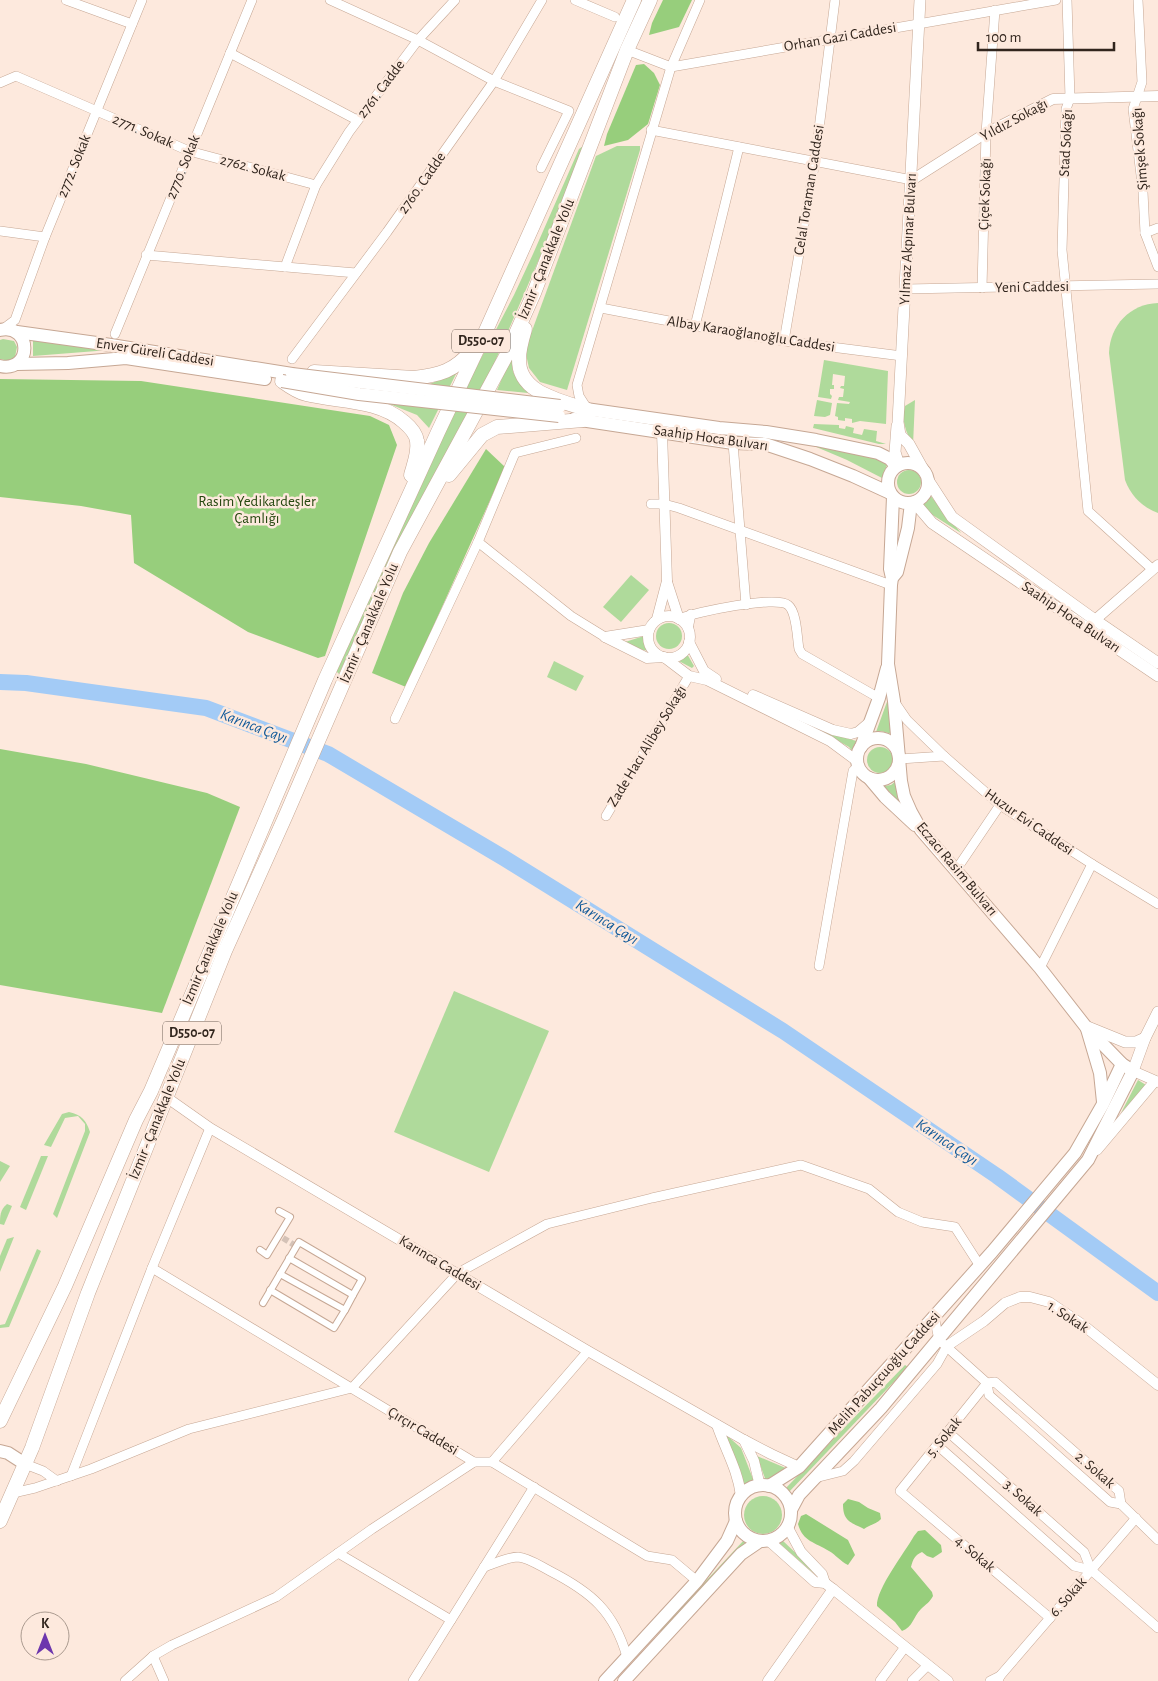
<svg xmlns="http://www.w3.org/2000/svg" width="1158" height="1681" font-family="'Alegreya Sans',sans-serif">
	<style>
		.green { fill: #afda9b }
		.forest { fill: #97ce7c }
		.lines { fill: none; stroke-linecap: round; stroke-linejoin: round }
		.river { stroke: #a3cbf6; stroke-width: 16 }
		.pedestrian-tunnel { stroke: #d4c2b7; stroke-width: 6; stroke-dasharray: 6 3; stroke-linecap: butt }
		.pedestrian-casing { stroke: #c6a794; stroke-width: 8 }
		.minor-casing { stroke: #c6a794; stroke-width: 10 }
		.tertiary-casing { stroke: #c6a794; stroke-width: 11 }
		.secondary-casing { stroke: #c6a794; stroke-width: 12 }
		.primary-casing { stroke: #c6a794; stroke-width: 14 }
		.trunk-casing { stroke: #c6a794; stroke-width: 15 }
		.pedestrian { stroke: #fff; stroke-width: 6 }
		.minor { stroke: #fff; stroke-width: 9 }
		.tertiary { stroke: #fff; stroke-width: 10 }
		.secondary { stroke: #fff; stroke-width: 11 }
		.primary { stroke: #fff; stroke-width: 12 }
		.trunk { stroke: #fff; stroke-width: 14 }
		.primary-bridge-casing { stroke: #c6a794; stroke-width: 14; stroke-linecap: butt }
		.primary-bridge { stroke: #fff; stroke-width: 12 }
		.labels { text-anchor: middle; dominant-baseline: central; stroke-width: 5; stroke-linejoin: round; paint-order: stroke }
		.shield { fill: #fde9dd; stroke: #6e6057; stroke-width: 1 }
		.shield-label { font-size: 14px; font-weight: bold; fill: #31251d }
		.street-label { font-size: 15px; fill: #31251d; stroke: #fde9dd }
		.park-label { font-size: 15px; fill: #25470f; stroke: #fde9dd }
		.water-label { font-size: 16px; font-style: italic; fill: #105999; stroke: #fde9dd }
	</style>
	<rect width="100%" height="100%" fill="#fde9dd"/>
	<g class="green">
		<path d="M583,146V149L540,257L481,394L406,527L339,674L335,670L465,389L514,295L533,254L579,149Z"/>
		<path d="M617,146H640V150L567,390L540,382L529,368L525,350L596,156Z"/>
		<path d="M1158,303V513C1142,507 1131,496 1125,480L1109,353C1110,325 1130,304 1158,303Z"/>
		<path d="M33,337L122,349L33,356Z"/>
		<path d="M3,339L14,341L17,347L15,357L9,361L0,359V340Z"/>
		<path d="M512,355L513,372L528,393L497,390Z"/>
		<path d="M824,360L888,371L886,424L860,421L852,423V419L845,418V421L838,420V417L835,416L837,403L849,404L850,402L838,400L839,397H843L844,389L840,388L841,386H844L845,376L833,374L832,385H834V389H830V394L832,396L831,399L818,397Z"/>
		<path d="M457,372L429,428L417,415L387,403Z"/>
		<path d="M817,400L832,403L830,415L825,417L814,416Z"/>
		<path d="M915,400L913,445C906,432 901,421 905,406Z"/>
		<path d="M814,424L839,425V428L845,429L846,426L854,428L853,433L862,435L864,429L877,431L876,441L886,444H879L813,428Z"/>
		<path d="M782,439L889,460L882,478L847,460L814,446Z"/>
		<circle cx="909" cy="482" r="12"/>
		<path d="M930,495L961,533L920,507Z"/>
		<path d="M631,575L649,590L621,622L603,607Z"/>
		<circle cx="669" cy="636" r="13"/>
		<path d="M644,636L649,651L633,648L625,642Z"/>
		<path d="M686,652L694,666L692,668L675,659L683,656Z"/>
		<path d="M554,661L584,676L576,691L547,677Z"/>
		<path d="M888,699L892,734L881,731L876,732Z"/>
		<path d="M821,731L860,742L854,753L849,747Z"/>
		<circle cx="880" cy="760" r="13"/>
		<path d="M896,781L904,808L884,786L891,785Z"/>
		<path d="M454,991L549,1031L489,1172L394,1132Z"/>
		<path d="M1138,1080L1146,1085L1121,1113Z"/>
		<path d="M69,1112C82,1115 86,1120 90,1132L57,1218L53,1214L85,1131V1124L78,1116L65,1118L51,1147L44,1145L62,1114Z"/>
		<path d="M41,1156H48L26,1210L20,1207Z"/>
		<path d="M0,1161L10,1166L0,1182Z"/>
		<path d="M7,1204L12,1206L4,1225L0,1224C0,1216 0,1210 7,1204Z"/>
		<path d="M14,1237L0,1272V1256L7,1239Z"/>
		<path d="M37,1249L41,1251L9,1327L0,1328V1325L5,1324Z"/>
		<path d="M905,1365L908,1367L788,1493L785,1489Z"/>
		<path d="M722,1431L741,1448L755,1484L744,1488C740,1467 733,1451 721,1433Z"/>
		<path d="M757,1456L788,1469L766,1481Z"/>
		<circle cx="763" cy="1515" r="19"/>
		<path d="M745,1539L747,1541L662,1633L660,1630Z"/>
		<path d="M782,1540L820,1576L819,1578L779,1543Z"/>
	</g>
	<g class="forest">
		<path d="M663,0H692L679,27L649,35L652,23Z"/>
		<path d="M644,64L654,73L660,85L648,124L628,140L604,146L607,134L636,65Z"/>
		<path d="M0,379L141,381L370,416L389,425L397,445L325,656L318,658L248,632L134,563L131,515L81,506L0,497Z"/>
		<path d="M486,449L505,467L406,687L372,673L403,593L429,543Z"/>
		<path d="M0,749L86,764L207,793L240,807L162,1013L0,985Z"/>
		<path d="M848,1499L859,1502L868,1508L880,1513L881,1519C877,1524 869,1525 864,1529C850,1522 843,1521 843,1504Z"/>
		<path d="M806,1514L848,1540L855,1555L848,1565C840,1561 836,1555 829,1551C815,1542 803,1542 798,1524L801,1516Z"/>
		<path d="M925,1530L941,1545L942,1552L933,1558L927,1556L922,1552C915,1555 913,1559 911,1567L932,1592L933,1596C930,1602 926,1604 921,1609C913,1617 913,1627 902,1631L895,1622L877,1606C876,1589 905,1552 914,1536L918,1531Z"/>
	</g>
	<g class="lines">
		<path class="river" d="M0,682L26,683L206,708L328,754L504,858L783,1031L997,1176L1158,1293"/>
		<path class="pedestrian-tunnel" d="M283,1238L296,1246"/>
		<g class="pedestrian-casing">
			<g id="pedestrian">
				<path d="M260,1250L267,1255L290,1217L279,1211"/>
				<path d="M270,1290L334,1328L345,1310L280,1274"/>
				<path d="M263,1303L299,1242L362,1279L353,1295L289,1258"/>
				<path d="M345,1310L353,1295"/>
			</g>
		</g>
		<g class="minor-casing">
			<g id="minor">
				<path d="M66,0L132,24"/>
				<path d="M330,0L418,40L494,81L569,111L541,168"/>
				<path d="M575,0L615,17"/>
				<path d="M1067,0L1070,98L1066,109L1062,250L1088,511L1152,569"/>
				<path d="M1138,0L1142,82L1133,109L1143,192L1145,233L1158,267"/>
				<path d="M627,50L671,67L1056,0"/>
				<path d="M230,53L357,120"/>
				<path d="M0,83L16,76L189,151L316,185"/>
				<path d="M651,130L912,180"/>
				<path d="M0,231L45,237"/>
				<path d="M1145,233L1158,228"/>
				<path d="M146,255L356,273"/>
				<path d="M285,267L316,185L349,132L418,40L455,0"/>
				<path d="M982,288L986,133L995,10"/>
				<path d="M906,289L1158,284"/>
				<path d="M601,308L695,326L784,341L902,356"/>
				<path d="M695,326L739,147"/>
				<path d="M3,329L15,320L45,237L142,0"/>
				<path d="M115,334L252,0"/>
				<path d="M784,341L815,161L835,0"/>
				<path d="M292,359L387,232L494,81L542,0"/>
				<path d="M588,410L579,396L577,385L671,67L700,0"/>
				<path d="M733,443L746,605"/>
				<path d="M651,504H664L679,508L891,585"/>
				<path d="M478,542L571,616L605,637"/>
				<path d="M679,619C695,612 777,595 788,605C797,612 797,638 799,649L802,654L879,698"/>
				<path d="M688,629L691,614"/>
				<path d="M896,704L907,720L944,756"/>
				<path d="M395,719L478,542L515,453L576,438"/>
				<path d="M900,759L944,756L1000,805L1092,864L1158,904"/>
				<path d="M606,816L689,676"/>
				<path d="M956,870L1000,805"/>
				<path d="M819,966L853,771L858,766"/>
				<path d="M1040,968L1092,864"/>
				<path d="M152,1268L474,1462H492L647,1556L672,1560L697,1581"/>
				<path d="M934,1316L939,1340L987,1383L989,1395L1110,1502L1121,1504"/>
				<path d="M987,1383L900,1491L1050,1618"/>
				<path d="M987,1383L995,1382L1119,1491L1121,1504"/>
				<path d="M948,1432L1084,1552L1091,1570"/>
				<path d="M937,1445L1074,1566L1091,1570L1158,1628"/>
				<path d="M492,1462L588,1351"/>
				<path d="M25,1464L43,1471L57,1481"/>
				<path d="M71,1476L152,1268L210,1128"/>
				<path d="M815,1478L843,1471L854,1461L937,1364L947,1346"/>
				<path d="M13,1493L35,1488L91,1469L189,1429L352,1388L458,1273L547,1224L652,1198L801,1165L869,1189L898,1212L922,1222L955,1227L980,1266"/>
				<path d="M1121,1504L1158,1540"/>
				<path d="M338,1553L451,1620"/>
				<path d="M484,1567C494,1564 507,1557 518,1557C529,1558 540,1566 550,1571C591,1592 614,1611 627,1657"/>
				<path d="M153,1656L164,1681"/>
				<path d="M1000,1676L1136,1518"/>
				<path d="M125,1681L153,1656L172,1645L276,1597L372,1529L474,1462"/>
				<path d="M413,1681L534,1487"/>
				<path d="M880,1681L905,1647"/>
				<path d="M912,1681L928,1665"/>
				<path d="M990,1681L1000,1676L998,1681"/>
			</g>
		</g>
		<g class="tertiary-casing">
			<g id="tertiary">
				<path d="M912,180L986,133L1053,99L1158,96"/>
				<path d="M667,582L679,619"/>
				<circle cx="669" cy="637" r="21"/>
				<path d="M657,619L667,581L662,432"/>
				<path d="M1095,620L1158,565"/>
				<path d="M605,637L647,658L664,657L689,676L707,680L830,741L857,761"/>
				<path d="M605,637L649,630"/>
				<path d="M689,642L704,671L716,679"/>
				<path d="M753,695L833,730L851,734L858,732L871,721"/>
				<path d="M1133,1071L1158,1082"/>
				<path d="M166,1097L210,1128L588,1351L744,1440L771,1454L799,1467"/>
				<path d="M1097,1150L1155,1081"/>
				<path d="M947,1346L984,1321L1005,1303L1020,1297H1030L1049,1302L1083,1325L1158,1385"/>
				<path d="M717,1425C725,1449 738,1470 741,1496"/>
				<path d="M744,1440L754,1461L760,1486"/>
				<path d="M787,1526L801,1552L822,1574L825,1583"/>
				<path d="M769,1541L815,1582L825,1583L833,1589L948,1681"/>
				<path d="M768,1681L833,1589"/>
			</g>
		</g>
		<g class="secondary-casing">
			<g id="secondary">
				<path d="M920,0L898,422L900,435L909,444L924,471"/>
				<path d="M897,426L895,452L899,465"/>
				<path d="M928,480L952,517L1095,620L1158,663"/>
				<path d="M914,502L932,523L1158,676"/>
				<path d="M1088,1027L1125,1042H1136L1145,1038"/>
				<path d="M1133,1071L1145,1038L1158,1012"/>
			</g>
		</g>
		<g class="primary-casing">
			<g id="primary">
				<path d="M0,330C32,323 33,373 0,366"/>
				<path d="M17,332L111,345L292,374"/>
				<path d="M17,364L68,363L126,358L265,379"/>
				<path d="M579,408L719,428L766,432L816,440L878,453L890,459L896,466"/>
				<path d="M574,419L733,443L765,444L810,459L853,476L890,493"/>
				<circle cx="908" cy="483" r="20"/>
				<path d="M892,578L890,569L893,497"/>
				<circle cx="878" cy="759" r="21"/>
				<path d="M861,747L879,698L887,668"/>
				<path d="M869,778L885,797L915,825"/>
				<path d="M1087,1029L1100,1073L1103,1102"/>
				<path d="M0,1451L8,1453L25,1464"/>
				<circle cx="763" cy="1513" r="28"/>
				<path d="M769,1486L799,1467L992,1252L1075,1153L1103,1104L1122,1064"/>
				<path d="M791,1510L799,1495L881,1408L1088,1160L1133,1071L1122,1064L1086,1027L1040,968L921,830L911,812L904,796L901,781L894,701L888,664L891,585L892,578L897,572L908,528L911,503"/>
				<path d="M605,1681L697,1581L727,1541L736,1521"/>
				<path d="M624,1681L741,1554L760,1541"/>
			</g>
		</g>
		<g class="trunk-casing">
			<g id="trunk">
				<path d="M525,329C522,339 519,349 519,359C518,394 563,401 588,410"/>
				<path d="M314,372L414,378C439,375 455,371 471,351"/>
				<path d="M282,381C289,386 297,392 306,394C338,402 378,399 404,422C410,427 416,433 417,441C419,452 414,464 411,475"/>
				<path d="M449,475L482,435L497,427L583,420"/>
				<path d="M0,1421L65,1286L136,1120L151,1091L325,680L438,432L484,335L634,0"/>
				<path d="M0,1521L32,1448L88,1293L225,951L286,815L400,552L506,356L534,293L627,50L650,0"/>
			</g>
		</g>
		<use href="#pedestrian" class="pedestrian"/>
		<use href="#minor" class="minor"/>
		<use href="#tertiary" class="tertiary"/>
		<use href="#secondary" class="secondary"/>
		<use href="#primary" class="primary"/>
		<use href="#trunk" class="trunk"/>
		<g class="primary-bridge-casing">
			<g id="primary-bridge">
				<path d="M292,374L560,406"/>
				<path d="M282,381L359,394L559,416"/>
			</g>
		</g>
		<use href="#primary-bridge" class="primary-bridge"/>
	</g>
	<g class="labels">
		<g class="shield">
			<rect x="452" y="329.5" width="58" height="23" rx="4"/>
			<rect x="163" y="1021.5" width="58" height="23" rx="4"/>
		</g>
		<g class="shield-label">
			<text x="481" y="341">D550-07</text>
			<text x="192" y="1033">D550-07</text>
		</g>
		<g class="street-label">
			<text transform="translate(840 37) rotate(-10)">Orhan Gazi Caddesi</text>
			<text transform="translate(381 89) rotate(-53)">2761. Cadde</text>
			<text transform="translate(1014 120) rotate(-28)">Yıldız Sokağı</text>
			<text transform="translate(143 131) rotate(23)">2771. Sokak</text>
			<text transform="translate(1066 143) rotate(-87)">Stad Sokağı</text>
			<text transform="translate(1140 149) rotate(-94)">Şimşek Sokağı</text>
			<text transform="translate(74 166) rotate(-68)">2772. Sokak</text>
			<text transform="translate(183 167) rotate(-68)">2770. Sokak</text>
			<text transform="translate(253 168) rotate(15)">2762. Sokak</text>
			<text transform="translate(422 183) rotate(-55)">2760. Cadde</text>
			<text transform="translate(809 190) rotate(-81)">Celal Toraman Caddesi</text>
			<text transform="translate(985 194) rotate(-88)">Çiçek Sokağı</text>
			<text transform="translate(908 239) rotate(-87)">Yılmaz Akpınar Bulvarı</text>
			<text transform="translate(546 259) rotate(-68)">İzmir - Çanakkale Yolu</text>
			<text transform="translate(1032 287) rotate(-1)">Yeni Caddesi</text>
			<text transform="translate(751 334) rotate(9)">Albay Karaoğlanoğlu Caddesi</text>
			<text transform="translate(155 352) rotate(9)">Enver Güreli Caddesi</text>
			<text transform="translate(711 438) rotate(8)">Saahip Hoca Bulvarı</text>
			<text transform="translate(1071 617) rotate(34)">Saahip Hoca Bulvarı</text>
			<text transform="translate(369 623) rotate(-67)">İzmir - Çanakkale Yolu</text>
			<text transform="translate(647 746) rotate(-59)">Zade Hacı Alibey Sokağı</text>
			<text transform="translate(1029 822) rotate(35)">Huzur Evi Caddesi</text>
			<text transform="translate(957 869) rotate(50)">Eczacı Rasim Bulvarı</text>
			<text transform="translate(210 948) rotate(-67)">İzmir Çanakkale Yolu</text>
			<text transform="translate(157 1119) rotate(-68)">İzmir - Çanakkale Yolu</text>
			<text transform="translate(440 1263) rotate(31)">Karınca Caddesi</text>
			<text transform="translate(1068 1317) rotate(33)">1. Sokak</text>
			<text transform="translate(884 1373) rotate(-48)">Melih Pabuçcuoğlu Caddesi</text>
			<text transform="translate(423 1431) rotate(31)">Çırçır Caddesi</text>
			<text transform="translate(944 1437) rotate(-51)">5. Sokak</text>
			<text transform="translate(1095 1470) rotate(41)">2. Sokak</text>
			<text transform="translate(1023 1498) rotate(42)">3. Sokak</text>
			<text transform="translate(975 1554) rotate(40)">4. Sokak</text>
			<text transform="translate(1068 1597) rotate(-49)">6. Sokak</text>
		</g>
		<g class="park-label">
			<text x="257" y="501">Rasim Yedikardeşler<tspan x="257" dy="17">Çamlığı</tspan></text>
		</g>
		<g class="water-label">
			<text transform="translate(254 726) rotate(21)">Karınca Çayı</text>
			<text transform="translate(607 922) rotate(32)">Karınca Çayı</text>
			<text transform="translate(947 1142) rotate(34)">Karınca Çayı</text>
		</g>
	</g>
	<g transform="translate(45 1636)"><circle r="24" fill="#fde9dd" stroke="#ab9b90"/>
	<path d="M0-4L9 19L0 12L-9 19Z" fill="#6c36ad"/>
	<text y="-8" font-size="14" font-weight="bold" text-anchor="middle" fill="#31251d">K</text>
	</g>
	<path d="M978 42v8h136v-8" fill="none" stroke="#31251d" stroke-width="2.5"/>
	<text x="986" y="42" font-size="15" fill="#31251d" stroke="#fde9dd" stroke-width="4" paint-order="stroke">100 m</text>
</svg>
